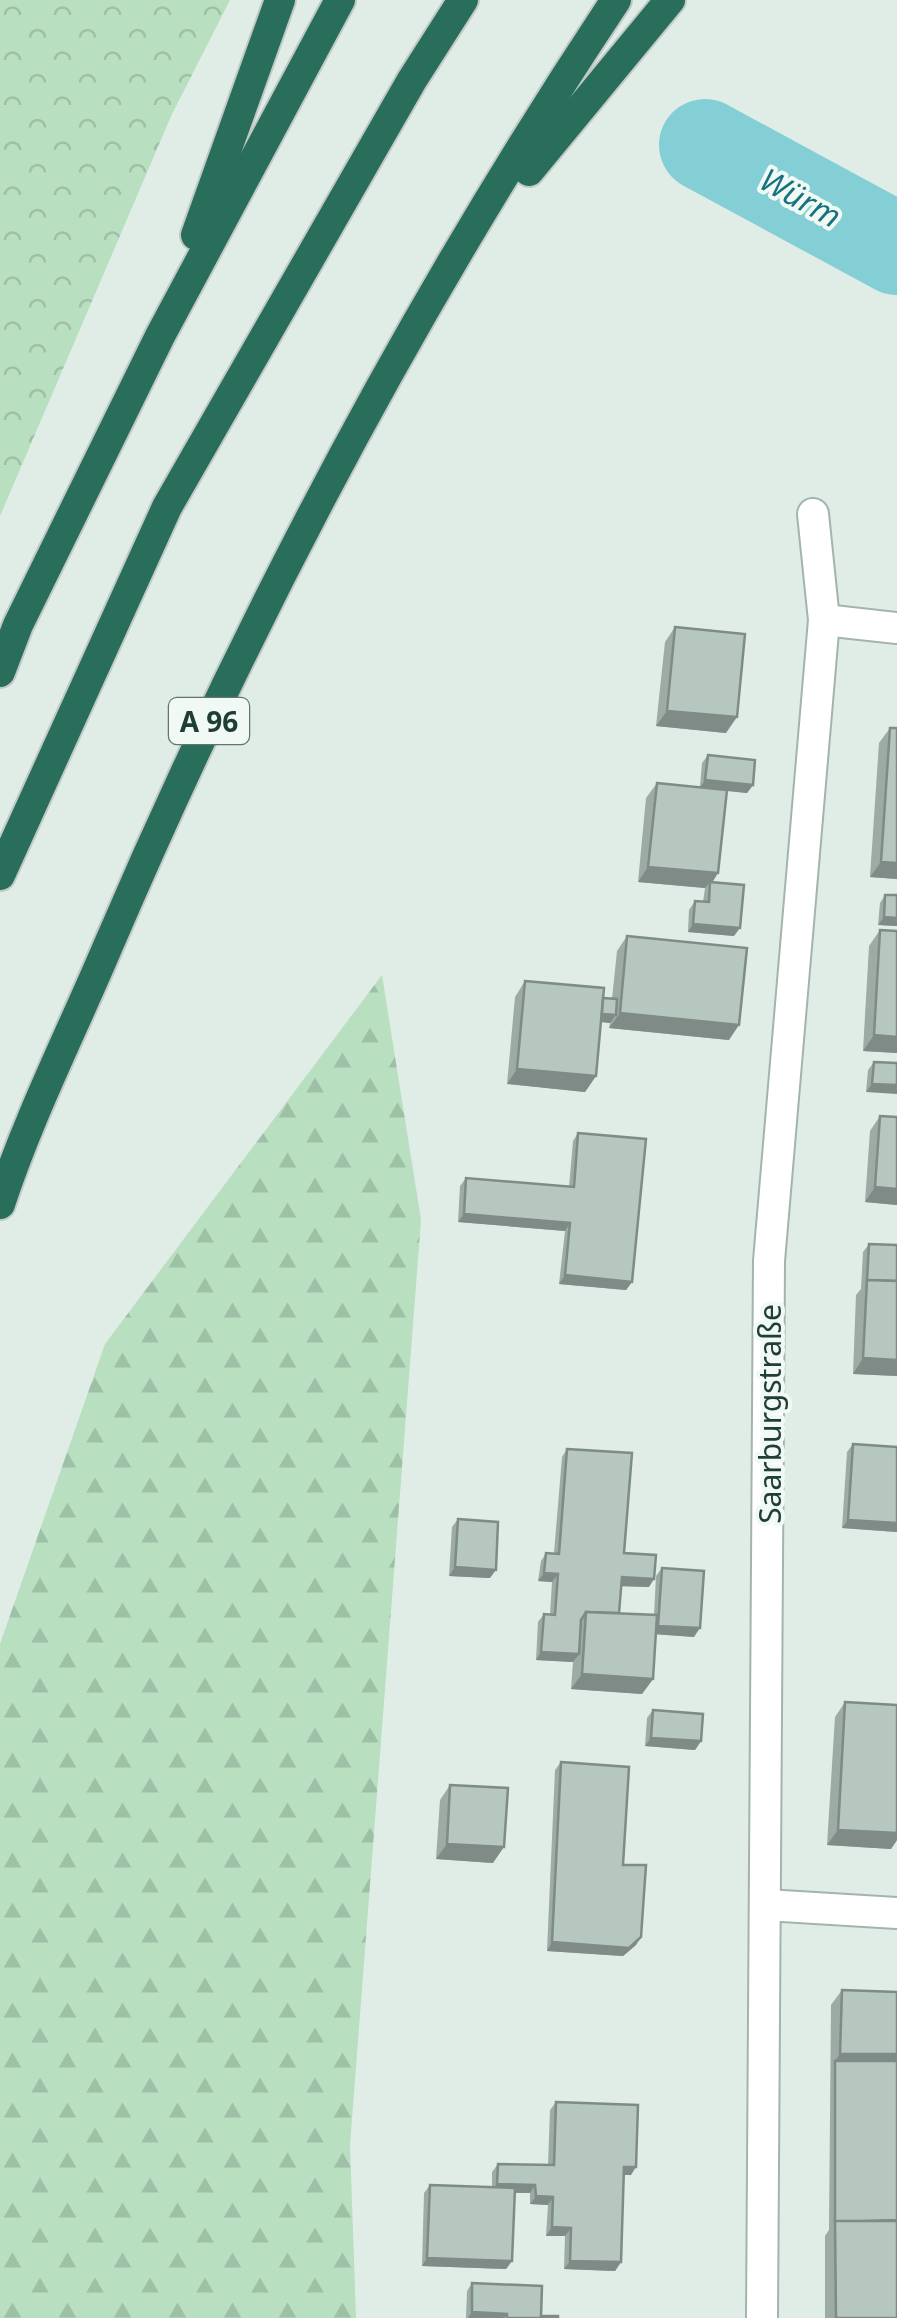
<svg xmlns="http://www.w3.org/2000/svg" width="897" height="2318" font-family="'Noto Sans',sans-serif">
	<style>
		.forest { fill: url(#forest-firs) }
		.park { fill: url(#park-crowns) }
		.lines { fill: none; stroke-linecap: round; stroke-linejoin: round }
		.river { stroke: #84ced6; stroke-width: 92 }
		.street-casing { stroke: #a3b4ad; stroke-width: 34 }
		.highway-casing { stroke: #c1c9c6; stroke-width: 34 }
		.street { stroke: #fff; stroke-width: 30 }
		.highway { stroke: #296d5b; stroke-width: 30 }
		.wall { fill: #9caba4 }
		.shaded-wall { fill: #7f8b86 }
		.building { fill: #b5c7bf; stroke: #7f8b86; stroke-width: 2.5 }
		.labels { text-anchor: middle; dominant-baseline: central; stroke-width: 8; stroke-linejoin: round; paint-order: stroke }
		.shield { fill: #f1f9f5; stroke: #5f766f; stroke-width: 2.5 }
		.shield-label { font-size: 28px; font-weight: bold; fill: #203e35 }
		.street-label { font-size: 30px; fill: #203e35; stroke: #f1f9f5 }
		.water-label { font-size: 32px; font-style: italic; fill: #15737f; stroke: #f1f9f5 }
	</style>
	<defs>
		<pattern id="forest-firs" width="22" height="20" patternUnits="userSpaceOnUse" patternTransform="scale(2.5)"><rect width="22" height="20" fill="#b7dfc0"/><path d="M5 1l3.5 6h-7zM16 11l3.5 6h-7z" fill="#9dc0a6"/></pattern>
		<pattern id="park-crowns" width="20" height="18" patternUnits="userSpaceOnUse" patternTransform="scale(2.5)"><rect width="20" height="18" fill="#b7dfc0"/><path d="M2 6a3 3 0 1 1 6 0M12 15a3 3 0 1 1 6 0" fill="none" stroke="#9dc0a6"/></pattern>
	</defs>
	<rect width="100%" height="100%" fill="#e0ece6"/>
	<path class="forest" d="M382,975L421,1220L350,2145L356,2318H0V1644L105,1344Z"/>
	<path class="park" d="M0,0H230L172,114L0,516Z"/>
	<g class="lines">
		<path class="river" d="M705,145L897,249"/>
		<g class="street-casing">
			<g id="street">
				<path d="M824,620L897,628"/>
				<path d="M766,1905L897,1913"/>
				<path d="M762,2318L769,1261L824,620L813,514"/>
			</g>
		</g>
		<g class="highway-casing">
			<g id="highway">
				<path d="M529,171L670,0"/>
				<path d="M196,235L280,0"/>
				<path d="M0,672L18,625L160,336L340,0"/>
				<path d="M0,875L167,507L412,80L463,0"/>
				<path d="M0,1204C29,1116 72,1031 108,946C248,619 419,296 616,0"/>
			</g>
		</g>
		<use href="#street" class="street"/>
		<use href="#highway" class="highway"/>
	</g>
	<g class="wall">
		<path d="M675,627L726,733L656,726L665,642Z"/>
		<path d="M890,728L897,879L870,877L879,743Z"/>
		<path d="M708,755L753,785L747,793L727,791L718,873L712,882L734,936L688,932L689,910L695,901L703,902L705,888L638,882L646,798L657,783L700,787L702,763Z"/>
		<path d="M885,895H897V926L878,925L880,903Z"/>
		<path d="M880,930L897,1053L863,1051L869,946Z"/>
		<path d="M627,936L729,1040L609,1028L610,1023L601,1022L596,1076L585,1092L507,1084L515,997L525,981L612,999L617,951Z"/>
		<path d="M874,1062L897,1063L866,1092L868,1070Z"/>
		<path d="M880,1116L897,1205L865,1202L870,1131Z"/>
		<path d="M578,1133L632,1282L626,1290L559,1284L565,1231L458,1222L460,1186L466,1178L569,1187L573,1141Z"/>
		<path d="M869,1244L897,1376L853,1374L856,1295L861,1289L863,1252Z"/>
		<path d="M853,1444L897,1532L842,1528L847,1452Z"/>
		<path d="M567,1449L624,1553L649,1587L621,1586L619,1614L654,1615L656,1576L662,1568L694,1637L656,1634L653,1679L642,1694L571,1689L573,1662L536,1660L538,1622L544,1614L550,1615L552,1582L538,1581L541,1561L546,1553H554L562,1457Z"/>
		<path d="M458,1519L490,1578L449,1576L452,1527Z"/>
		<path d="M845,1702L897,1705V1840L891,1849L827,1845L835,1717Z"/>
		<path d="M653,1710L701,1741L695,1750L645,1746L647,1718Z"/>
		<path d="M561,1762L623,1865L636,1945L623,1956L547,1951L555,1770Z"/>
		<path d="M450,1785L493,1863L436,1859L440,1800Z"/>
		<path d="M842,1990L897,2318H825V2236L829,2230L831,2005Z"/>
		<path d="M556,2102L631,2175H623L621,2262L615,2271L564,2269L565,2236H546L548,2205L530,2204V2193H515L512,2261L506,2269L422,2266L424,2193L430,2185L492,2188V2172L498,2164L548,2165L550,2110Z"/>
		<path d="M472,2283L541,2316L558,2318H466L467,2291Z"/>
	</g>
	<g class="shaded-wall">
		<path d="M667,711L737,717L726,733L656,726Z"/>
		<path d="M705,780L753,785L747,793L700,788Z"/>
		<path d="M881,862L897,863V879L870,877Z"/>
		<path d="M648,867L718,873L710,886V882L705,888L638,882Z"/>
		<path d="M884,917L897,918V926L878,925Z"/>
		<path d="M693,924L740,928L734,936L688,932Z"/>
		<path d="M598,1013L616,1015L610,1023L592,1021Z"/>
		<path d="M620,1013L739,1025L729,1040L609,1028Z"/>
		<path d="M874,1035L897,1037V1053L863,1051Z"/>
		<path d="M517,1069L596,1076L585,1092L507,1084Z"/>
		<path d="M872,1084L897,1085V1094L866,1092Z"/>
		<path d="M875,1187L897,1189V1205L865,1202Z"/>
		<path d="M464,1214L570,1223L565,1231L458,1222Z"/>
		<path d="M565,1275L632,1282L626,1290L559,1284Z"/>
		<path d="M863,1358L897,1360V1376L853,1374Z"/>
		<path d="M848,1520L897,1523V1532L842,1528Z"/>
		<path d="M455,1567L496,1570L490,1578L449,1576Z"/>
		<path d="M544,1573L558,1574L552,1582L538,1581Z"/>
		<path d="M622,1577L654,1579L649,1587L616,1586Z"/>
		<path d="M658,1626L700,1628L694,1637L652,1634Z"/>
		<path d="M541,1652L579,1654L573,1662L536,1660Z"/>
		<path d="M582,1674L653,1679L642,1694L571,1689Z"/>
		<path d="M651,1738L701,1741L695,1750L645,1746Z"/>
		<path d="M838,1830L897,1833V1840L891,1849L827,1845Z"/>
		<path d="M447,1844L504,1847L493,1863L436,1859Z"/>
		<path d="M641,1937L636,1945L623,1956L547,1951L552,1942Z"/>
		<path d="M840,2054H897V2066L835,2061Z"/>
		<path d="M624,2167H636L631,2175H618Z"/>
		<path d="M497,2184L535,2185L530,2193L491,2192Z"/>
		<path d="M536,2196L553,2197L548,2205L530,2204Z"/>
		<path d="M552,2227L571,2228L565,2236H546Z"/>
		<path d="M427,2258L512,2261L506,2269L422,2266Z"/>
		<path d="M570,2261L621,2262L615,2271L564,2269Z"/>
		<path d="M472,2312L507,2314L504,2318H468Z"/>
	</g>
	<g class="building">
		<path d="M675,627L745,634L737,717L667,711Z"/>
		<path d="M890,728H897V863L881,862Z"/>
		<path d="M708,755L755,760L753,785L705,780Z"/>
		<path d="M657,783L727,790L718,873L648,867Z"/>
		<path d="M710,882L744,885L740,928L693,924L695,901L709,902Z"/>
		<path d="M885,895H897V918L884,917Z"/>
		<path d="M880,930L897,931V1037L874,1035Z"/>
		<path d="M627,936L747,948L739,1025L620,1013Z"/>
		<path d="M525,981L604,988L596,1076L517,1069Z"/>
		<path d="M603,998L617,999L616,1015L602,1014Z"/>
		<path d="M874,1062L897,1063V1085L872,1084Z"/>
		<path d="M880,1116L897,1117V1189L875,1187Z"/>
		<path d="M578,1133L646,1139L632,1282L565,1275L570,1223L464,1214L466,1178L574,1187Z"/>
		<path d="M869,1244L897,1245V1281L867,1280Z"/>
		<path d="M867,1280L897,1281V1360L863,1358Z"/>
		<path d="M853,1444L897,1447V1523L848,1520Z"/>
		<path d="M567,1449L632,1453L624,1553L656,1555L654,1579L622,1577L619,1613L586,1612L581,1620L579,1654L541,1652L544,1614L555,1615L558,1574L544,1573L546,1553L559,1554Z"/>
		<path d="M458,1519L498,1522L496,1570L455,1567Z"/>
		<path d="M662,1568L704,1571L700,1628L658,1626Z"/>
		<path d="M586,1612L657,1615L653,1679L582,1674Z"/>
		<path d="M845,1702L897,1705V1833L838,1830Z"/>
		<path d="M653,1710L703,1714L701,1741L651,1738Z"/>
		<path d="M561,1762L629,1767L623,1865H646L641,1937L629,1948L552,1942Z"/>
		<path d="M450,1785L508,1788L504,1847L447,1844Z"/>
		<path d="M842,1990L897,1992V2054H840Z"/>
		<path d="M835,2061H897V2220L835,2222Z"/>
		<path d="M556,2102L638,2105L636,2167H624L621,2262L570,2261L571,2228L552,2227L553,2197L536,2196L535,2185L497,2184L498,2164L554,2165Z"/>
		<path d="M430,2185L515,2188L512,2261L427,2258Z"/>
		<path d="M835,2221H897V2318H836Z"/>
		<path d="M472,2283L542,2286L541,2316H558V2318H507V2314L472,2312Z"/>
	</g>
	<g class="labels">
		<rect class="shield" x="169" y="698" width="80" height="46" rx="8"/>
		<g class="shield-label">
			<text x="209" y="721">A 96</text>
		</g>
		<g class="street-label">
			<text transform="translate(769 1414) rotate(-90)">Saarburgstraße</text>
		</g>
		<g class="water-label">
			<text transform="translate(801 197) rotate(29)">Würm</text>
		</g>
	</g>
</svg>
